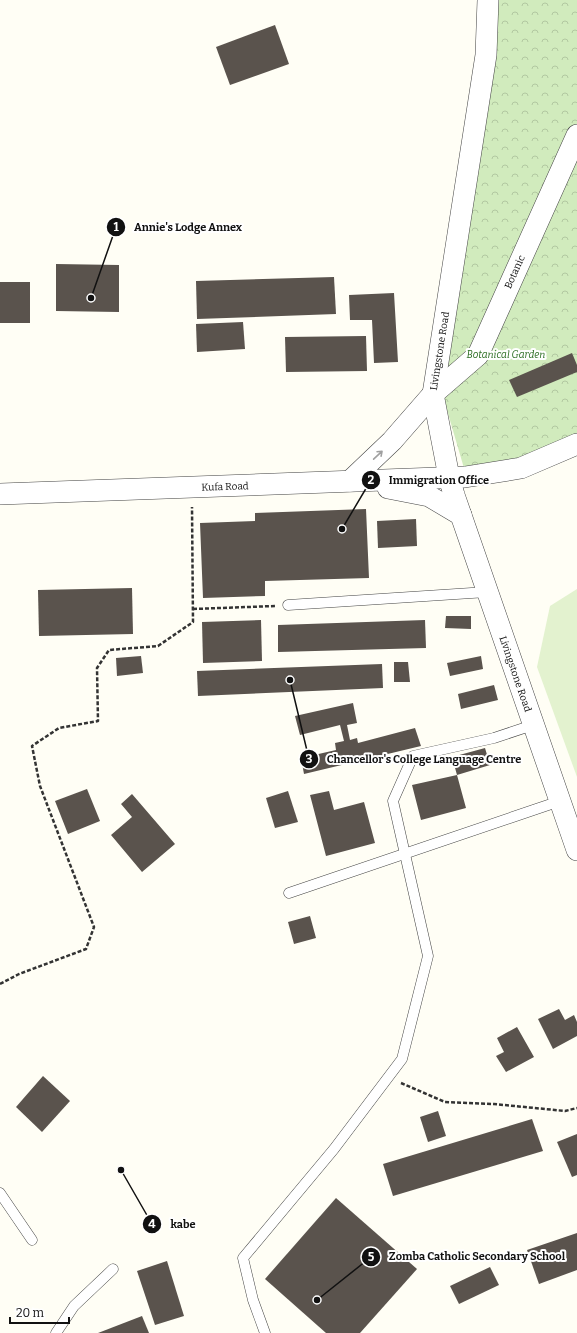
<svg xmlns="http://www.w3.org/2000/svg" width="577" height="1333" font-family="Bitter,serif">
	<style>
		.park { fill: url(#park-crowns) }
		.pitch { fill: #e3f2cf }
		.building { fill: #5a534d }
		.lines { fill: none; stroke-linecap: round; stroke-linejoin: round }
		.service-casing { stroke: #444; stroke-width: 11 }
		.minor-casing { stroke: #444; stroke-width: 22 }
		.path { stroke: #333; stroke-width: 2.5; stroke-dasharray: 4 2; stroke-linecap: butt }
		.service { stroke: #fff; stroke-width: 10 }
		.minor { stroke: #fff; stroke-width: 21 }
		.oneway { stroke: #a0a0a0 }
		.labels { text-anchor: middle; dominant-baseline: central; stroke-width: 4; stroke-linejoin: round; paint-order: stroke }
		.street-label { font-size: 10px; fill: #111; stroke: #fff }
		.park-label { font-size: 10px; font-style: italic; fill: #296b1f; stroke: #fff }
		.leader { fill: none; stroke: #111; stroke-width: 1.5 }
		.callout-dot { fill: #111; stroke: #fff; stroke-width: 1.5 }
		.mark-label { font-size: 12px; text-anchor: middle; font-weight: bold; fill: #fff }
		.callout-label { font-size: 11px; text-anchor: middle; font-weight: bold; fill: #111; stroke: #fff; stroke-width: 4; stroke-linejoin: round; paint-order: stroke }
	</style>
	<defs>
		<pattern id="park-crowns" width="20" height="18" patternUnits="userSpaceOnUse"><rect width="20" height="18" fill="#d1ebbd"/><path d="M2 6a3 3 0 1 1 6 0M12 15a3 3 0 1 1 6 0" fill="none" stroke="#b2c8a1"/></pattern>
	</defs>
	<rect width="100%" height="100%" fill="#fffef5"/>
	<path class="park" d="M491,0H577V436L527,463L466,475L432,359Z"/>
	<path class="pitch" d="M577,589V777L537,667L550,606Z"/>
	<g class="building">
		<path d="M275,25L289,64L230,85L216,47Z"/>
		<path d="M56,264L119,265V312L56,311Z"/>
		<path d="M334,277L336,314L197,319L196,281Z"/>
		<rect x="0" y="282" width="30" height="41"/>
		<path d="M394,293L398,362L374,363L372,320H350L349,295Z"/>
		<path d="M243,322L245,349L197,352L196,324Z"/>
		<path d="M366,336L367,371L286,372L285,337Z"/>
		<path d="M572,353L577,365V372L517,397L509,380Z"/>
		<path d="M366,509L369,578L265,581V596L203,598L200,523L255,521V513Z"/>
		<path d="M416,519L417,546L378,548L377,521Z"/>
		<path d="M132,588L133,634L39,636L38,590Z"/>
		<path d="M446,616H471V629L445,628Z"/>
		<path d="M261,620L262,661L203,663L202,622Z"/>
		<path d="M425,620L426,648L278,652V625Z"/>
		<path d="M141,656L143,673L117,676L116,658Z"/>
		<path d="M481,656L483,669L450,676L447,663Z"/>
		<path d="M394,662H408L410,682H394Z"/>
		<path d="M382,664L383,688L198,696L197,671Z"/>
		<path d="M494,685L498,700L461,709L458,694Z"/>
		<path d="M353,703L357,723L347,725L350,740L357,738L358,743L415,728L421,746L304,774L301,758L336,750L335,743L344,741L340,725L300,735L295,716Z"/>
		<path d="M485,748L490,765L457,775L466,808L421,820L412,785L457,775L452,757Z"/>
		<path d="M87,789L100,821L68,834L55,801Z"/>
		<path d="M288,791L298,822L275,828L266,798Z"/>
		<path d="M329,791L334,810L364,802L375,843L326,856L310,795Z"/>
		<path d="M132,794L175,844L142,872L111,835L132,817L121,804Z"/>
		<path d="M310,916L316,938L294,944L288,922Z"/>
		<path d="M559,1009L565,1020L574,1015L577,1022V1036L553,1049L538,1019Z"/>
		<path d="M517,1027L534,1057L506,1072L496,1056L504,1052L497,1038Z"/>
		<path d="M43,1076L70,1101L42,1132L16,1107Z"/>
		<path d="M438,1111L446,1136L428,1142L420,1117Z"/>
		<path d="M532,1119L543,1151L393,1196L383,1164Z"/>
		<path d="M577,1134V1175L572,1177L557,1142Z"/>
		<path d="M336,1198L417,1269L360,1333H326L265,1279Z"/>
		<path d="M577,1233V1270L539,1284L527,1250Z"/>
		<path d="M167,1261L184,1316L155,1325L137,1271Z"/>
		<path d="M490,1267L499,1285L459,1304L450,1286Z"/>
		<path d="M142,1316L149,1333H98Z"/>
	</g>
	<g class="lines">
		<g class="service-casing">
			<g id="service">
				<path d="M288,605L487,592"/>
				<path d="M289,893L560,801"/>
				<path d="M0,1193L32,1240"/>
				<path d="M56,1333L74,1306L113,1269"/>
				<path d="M265,1333L253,1300L243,1258L334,1149L402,1059L428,956L393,801L413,756L494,738L533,725"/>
			</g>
		</g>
		<g class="minor-casing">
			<g id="minor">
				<path d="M488,0L486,55L433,394L449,477L454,495L577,850"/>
				<path d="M350,481L392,441L433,394L478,355L577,135"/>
				<path d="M388,488L429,496L461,515"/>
				<path d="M0,494L465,477L521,468L577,444"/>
			</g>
		</g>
		<g class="path">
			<path d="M193,609L275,606"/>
			<path d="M0,984L19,974L86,949L94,927L40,786L32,746L59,728L98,721L97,668L109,650L158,646L193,622L192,507"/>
			<path d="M401,1083L445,1102L494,1104L565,1111L577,1108"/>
		</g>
		<use href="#service" class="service"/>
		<use href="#minor" class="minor"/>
	</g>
	<defs><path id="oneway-shaft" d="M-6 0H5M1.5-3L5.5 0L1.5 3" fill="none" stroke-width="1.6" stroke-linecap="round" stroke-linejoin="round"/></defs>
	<use class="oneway" href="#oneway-shaft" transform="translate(378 455) rotate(-43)"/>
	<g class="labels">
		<g class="street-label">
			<text transform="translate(515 272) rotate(-66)">Botanic</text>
			<text transform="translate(440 351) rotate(-81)">Livingstone Road</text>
			<text transform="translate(225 487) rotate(-2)">Kufa Road</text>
			<text transform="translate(515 674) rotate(71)">Livingstone Road</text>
		</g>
		<g class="park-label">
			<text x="506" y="355">Botanical Garden</text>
		</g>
	</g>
	<path class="leader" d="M91 298L116 227M342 529L371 480M290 680L309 759M121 1170L152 1224M317 1300L371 1257"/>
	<g class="callout-dot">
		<circle cx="91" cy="298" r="4"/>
		<circle cx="342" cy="529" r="4"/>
		<circle cx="290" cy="680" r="4"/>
		<circle cx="121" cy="1170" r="4"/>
		<circle cx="317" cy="1300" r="4"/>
		<circle cx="116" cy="227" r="10"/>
		<circle cx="371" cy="480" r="10"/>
		<circle cx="309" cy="759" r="10"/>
		<circle cx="152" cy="1224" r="10"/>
		<circle cx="371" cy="1257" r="10"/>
	</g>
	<g class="mark-label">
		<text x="116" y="231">1</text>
		<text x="371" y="484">2</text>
		<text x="309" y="763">3</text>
		<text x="152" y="1228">4</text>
		<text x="371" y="1261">5</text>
	</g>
	<g class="callout-label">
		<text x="188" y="231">Annie's Lodge Annex</text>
		<text x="439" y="484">Immigration Office</text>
		<text x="424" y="763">Chancellor's College Language Centre</text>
		<text x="183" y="1228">kabe</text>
		<text x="477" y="1260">Zomba Catholic Secondary School</text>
	</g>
	<path d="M10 1317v6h59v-6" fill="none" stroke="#111111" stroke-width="2"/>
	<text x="16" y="1317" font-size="12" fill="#111111" stroke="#ffffff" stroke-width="3" paint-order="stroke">20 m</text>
</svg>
